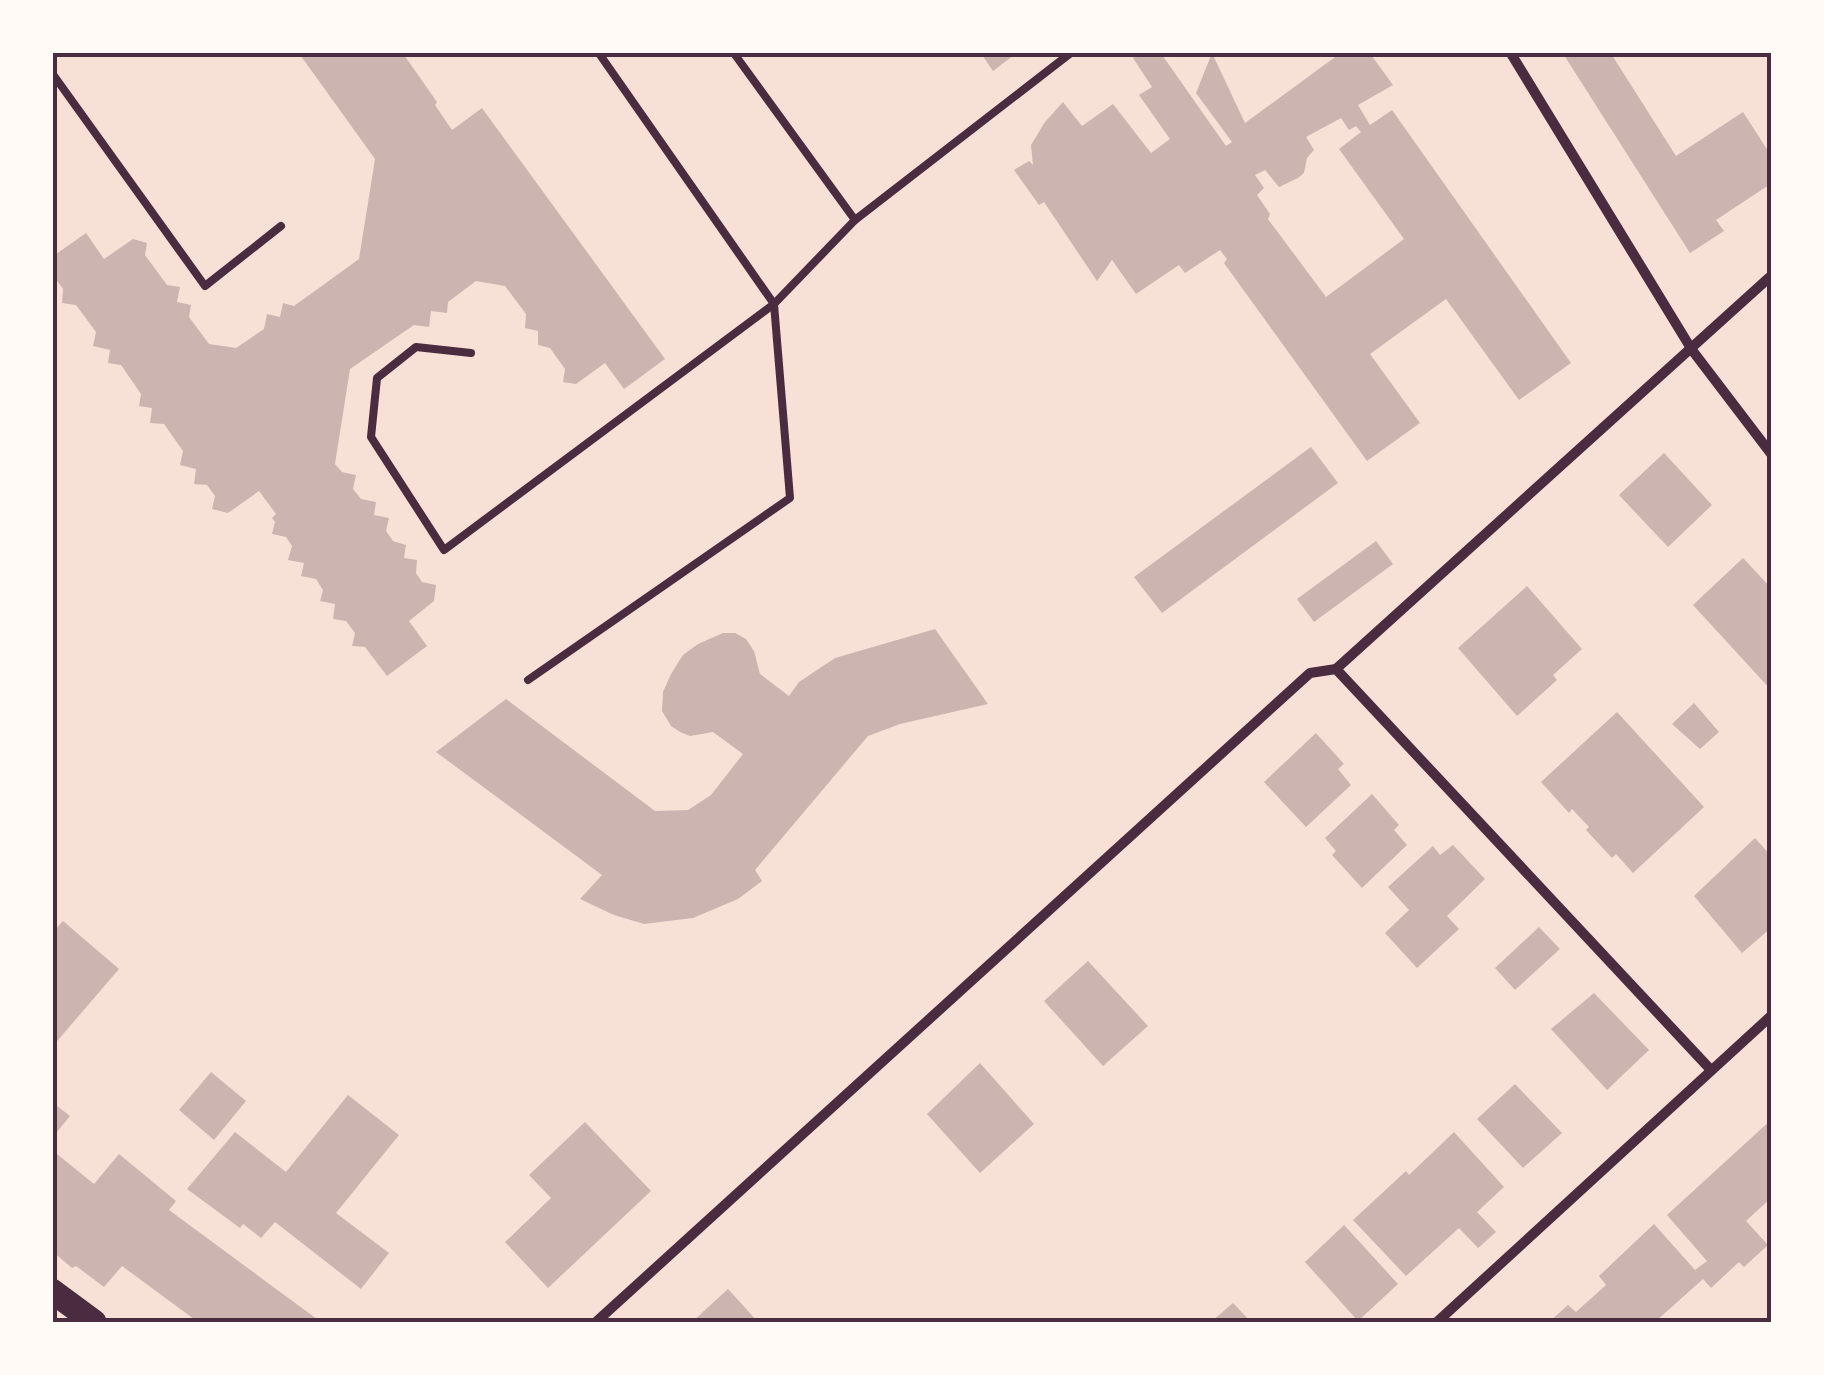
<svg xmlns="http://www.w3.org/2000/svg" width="1824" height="1375" font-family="Manrope,sans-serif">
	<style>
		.building { fill: #ccb4b1; fill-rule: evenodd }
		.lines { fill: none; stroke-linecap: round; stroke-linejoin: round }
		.service { stroke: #4a2c40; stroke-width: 8 }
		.minor { stroke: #4a2c40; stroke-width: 10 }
		.primary { stroke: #4a2c40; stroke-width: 25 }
		.neatline { fill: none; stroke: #4a2c40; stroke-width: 4 }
	</style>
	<rect width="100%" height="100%" fill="#f7e1d7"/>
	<g class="building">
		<path d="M298,52H402L437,102L435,105L452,130L482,108L665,359L624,389L605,363L576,384L563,382L565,369L550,348L538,345V331L525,328L526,314L505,286L476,281L448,302L447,313L431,311L429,327L414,325L350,369L335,464L342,472L356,475L353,489L361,499L376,502L374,515L389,518L386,531L393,541L406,545L404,558L417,560L416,573L422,582L436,585L434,601L409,621L427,646L387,676L365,647L352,646L355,633L346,621L333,619L335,604L320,601L323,590L316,579L301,576L304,563L288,560L292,546L286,537L272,534L275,522L272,518L276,514L259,491L228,513L212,509L215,496L207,485L194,484L196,469L180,465L183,451L164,424L150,423L152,408L139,406L141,394L121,365L108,363L110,350L93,346L96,332L76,305L62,303L63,289L52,274V257L86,233L104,259L133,239L147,243L145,255L167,285L180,287L177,302L191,305L189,317L209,344L236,348L264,329L267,314L280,317L283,303L294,306L359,259L375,159Z"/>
		<path d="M980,52H1018L993,71Z"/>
		<path d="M1141,52H1160L1226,146L1232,142L1196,93L1212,53L1245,123L1342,52H1369L1393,85L1358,105L1370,125L1392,110L1571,363L1519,400L1446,299L1370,354L1420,423L1367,461L1224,263L1227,259L1220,250L1185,273L1179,265L1136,294L1112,260L1097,281L1044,202L1039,205L1014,170L1029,161L1033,165L1031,145L1045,122L1063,102L1082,126L1113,104L1151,153L1170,139L1139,95L1152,87L1133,58ZM1341,118L1349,130L1356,126L1361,132L1339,149L1404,239L1326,297L1268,219L1270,214L1257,195L1264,188L1255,175L1265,170L1279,187L1298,178L1304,173L1307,158L1314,150L1306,137Z"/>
		<path d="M1562,52H1610L1676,156L1743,112L1772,157V183L1716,220L1724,231L1690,253Z"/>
		<path d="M1311,447L1338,483L1162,613L1134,577Z"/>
		<path d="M1664,453L1712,505L1668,547L1619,495Z"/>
		<path d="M1376,541L1393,564L1314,622L1297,599Z"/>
		<path d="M1743,558L1772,589V691L1693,605Z"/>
		<path d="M1527,586L1582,649L1553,675L1557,680L1517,716L1458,648Z"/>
		<path d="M935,629L988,704L900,724L868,736L755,870L762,881L738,899L693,918L644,924L614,915L580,899L602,875L436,752L506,699L655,811L688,810L711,795L743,754L713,732L690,736L680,732L671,726L662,711L663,692L671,674L683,655L698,644L723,633H735L746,639L754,651L760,674L789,696L799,682L835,658Z"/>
		<path d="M1694,703L1719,732L1700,749L1672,724Z"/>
		<path d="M1617,712L1704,807L1633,873L1616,854L1612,858L1586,830L1589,827L1572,809L1569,813L1541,782Z"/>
		<path d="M1316,733L1344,764L1338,769L1351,785L1306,827L1264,782Z"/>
		<path d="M1372,794L1399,825L1394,830L1407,845L1362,888L1332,855L1336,851L1325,838Z"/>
		<path d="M1755,838L1772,857V927L1742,953L1694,896Z"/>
		<path d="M1453,845L1485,879L1447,916L1459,929L1417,968L1385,933L1409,910L1388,887L1433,846L1440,855Z"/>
		<path d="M63,921L119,969L52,1047V933Z"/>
		<path d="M1539,927L1560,949L1515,990L1495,968Z"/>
		<path d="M1088,961L1148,1026L1103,1066L1044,1001Z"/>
		<path d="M1594,993L1649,1050L1607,1090L1551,1029Z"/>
		<path d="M980,1063L1034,1124L980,1173L927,1114Z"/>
		<path d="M211,1072L246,1101L214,1140L179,1110Z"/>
		<path d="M1515,1084L1562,1133L1523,1168L1477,1119Z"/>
		<path d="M348,1095L399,1135L336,1213L389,1253L361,1289L275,1222L261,1238L243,1224L240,1228L187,1189L235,1132L286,1172Z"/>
		<path d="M52,1102L70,1116L52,1138Z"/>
		<path d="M1772,1119V1197L1746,1221L1768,1245L1744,1267L1739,1262L1711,1288L1703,1279L1655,1322H1549L1568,1305L1576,1312L1606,1285L1599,1276L1654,1224L1695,1270L1707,1261L1667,1215Z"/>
		<path d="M585,1122L651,1191L548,1288L505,1242L551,1198L529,1175Z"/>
		<path d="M1454,1132L1504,1187L1477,1212L1496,1232L1478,1248L1459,1228L1406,1276L1353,1220L1406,1171L1409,1175Z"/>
		<path d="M52,1150L94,1184L119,1154L176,1201L169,1210L321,1322H198L122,1266L104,1287L76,1266L72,1268L52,1251Z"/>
		<path d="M1344,1225L1398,1284L1358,1321L1305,1262Z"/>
		<path d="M728,1289L758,1322H692Z"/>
		<path d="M1233,1303L1251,1322H1211Z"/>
	</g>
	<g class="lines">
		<g class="service">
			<path d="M733,52L855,220"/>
			<path d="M52,53L54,52"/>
			<path d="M52,73L205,286L281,226"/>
			<path d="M471,353L416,347L377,378L371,437L444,550L774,304L598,52"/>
			<path d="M528,680L790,498L774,304L855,220L1072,52"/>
		</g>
		<g class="minor">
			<path d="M1510,52L1692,350L1772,455"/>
			<path d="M1336,669L1711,1070"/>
			<path d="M596,1322L1310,673L1336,669L1772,275"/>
			<path d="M1437,1322L1772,1015"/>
		</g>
		<path class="primary" d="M52,1291L94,1322"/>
	</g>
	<rect width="1824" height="1375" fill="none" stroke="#fffaf5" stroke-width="110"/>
	<rect x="55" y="55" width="1714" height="1265" class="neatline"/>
</svg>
